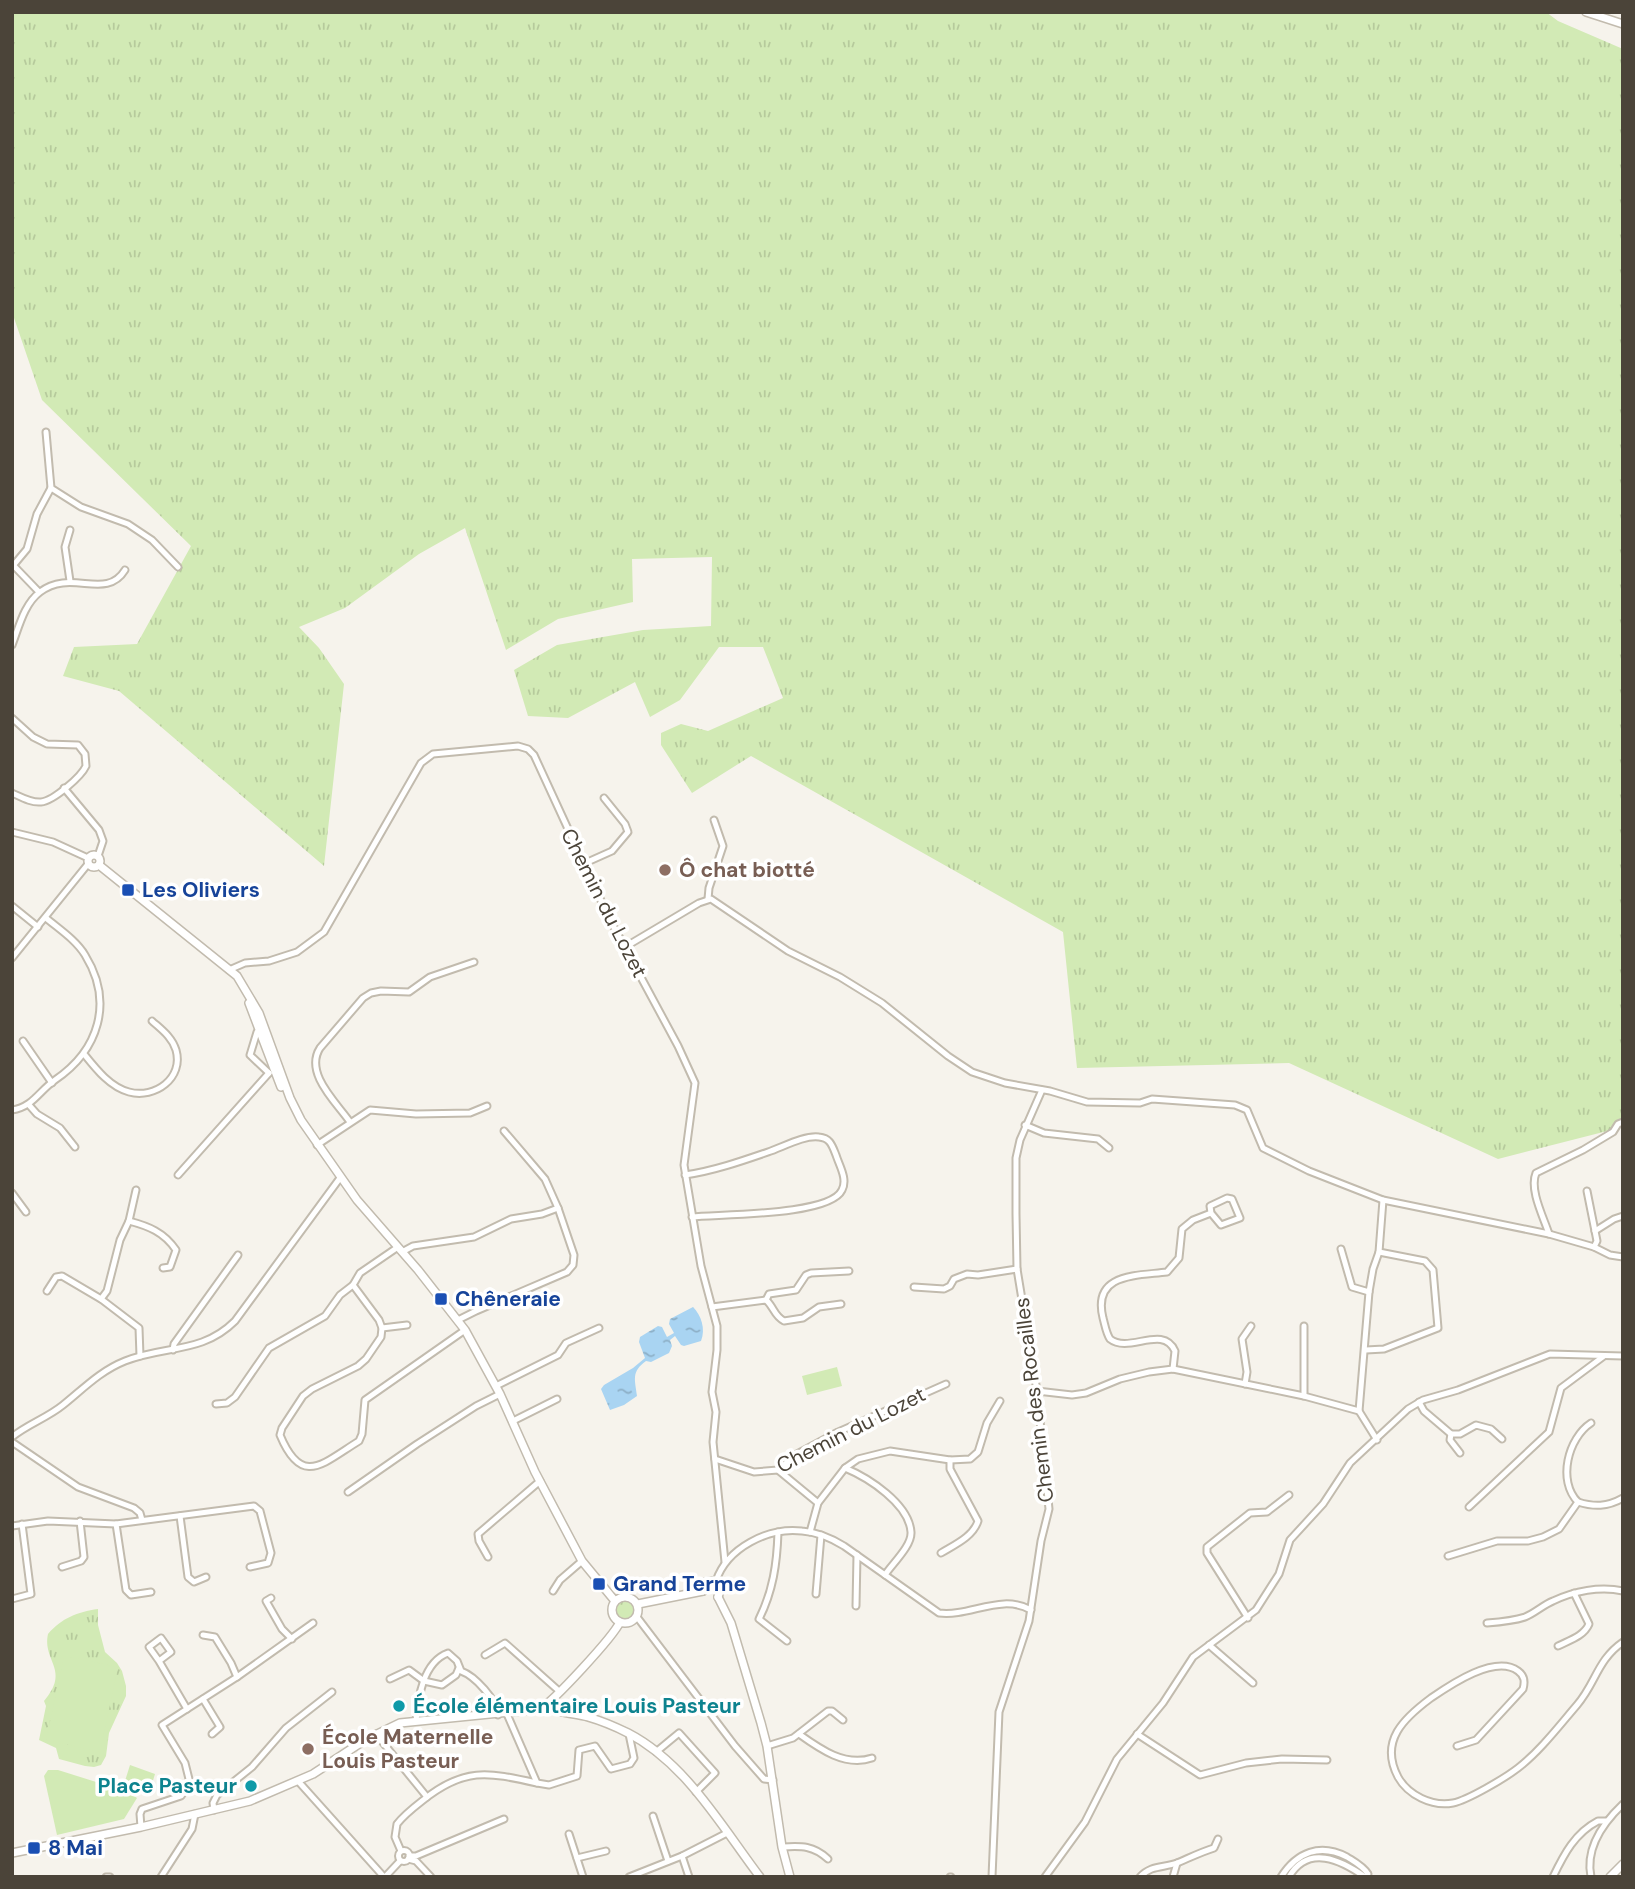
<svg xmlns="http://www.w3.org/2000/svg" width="1635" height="1889" font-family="'DM Sans',sans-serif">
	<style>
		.grass { fill: url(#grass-tufts) }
		.pitch { fill: #d2eab5 }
		.water { fill: url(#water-ripples) }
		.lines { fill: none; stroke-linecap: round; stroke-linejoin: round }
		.minor-casing { stroke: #c2bbae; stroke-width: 9 }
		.tertiary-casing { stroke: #c2bbae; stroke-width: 10 }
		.minor { stroke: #fff; stroke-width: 5 }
		.tertiary { stroke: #fff; stroke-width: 7 }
		.education-dot { fill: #8d6e63; stroke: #fff; stroke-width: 2.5 }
		.transit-dot { fill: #1a4fb4; stroke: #fff; stroke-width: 2.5 }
		.culture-dot { fill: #0f9aa8; stroke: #fff; stroke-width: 2.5 }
		.labels { text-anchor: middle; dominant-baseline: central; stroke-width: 7; stroke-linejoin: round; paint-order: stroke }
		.education-label { font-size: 21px; font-weight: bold; fill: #785e54; stroke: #fff; text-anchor: start }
		.transit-label { font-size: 21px; font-weight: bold; fill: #164399; stroke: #fff; text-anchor: start }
		.street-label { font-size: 21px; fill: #4b4439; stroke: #fff }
		.culture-label { font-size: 21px; font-weight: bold; fill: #0d838f; stroke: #fff; text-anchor: start }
	</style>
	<defs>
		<pattern id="grass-tufts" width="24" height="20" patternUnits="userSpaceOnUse" patternTransform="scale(1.75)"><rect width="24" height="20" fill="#d2eab5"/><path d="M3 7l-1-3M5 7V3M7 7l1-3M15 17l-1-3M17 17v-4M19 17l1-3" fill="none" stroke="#b6ca9c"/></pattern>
		<pattern id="water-ripples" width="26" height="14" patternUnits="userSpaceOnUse" patternTransform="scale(1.75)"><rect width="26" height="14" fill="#a9d4f2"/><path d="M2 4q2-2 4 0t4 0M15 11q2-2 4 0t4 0" fill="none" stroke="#8caec5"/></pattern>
	</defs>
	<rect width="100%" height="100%" fill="#f6f3ec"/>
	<g class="grass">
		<path d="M12,12H1546L1558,21L1623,49V1127L1498,1159L1289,1063L1077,1068L1063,932L751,756L692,793L661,745V733L681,724L708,731L783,698L763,647H719L680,700L650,717L635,682L568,718L528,716L514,670L557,645L643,630L711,626L712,557L632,559L633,602L558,619L506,650L465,528L419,554L345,608L299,627L319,648L344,684L324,866L119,691L63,676L74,647L137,644L191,546L42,400L12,312Z"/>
		<circle cx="625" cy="1610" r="9"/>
		<path d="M98,1609V1625L105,1652L117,1663L122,1671L126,1686V1696L109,1733L106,1756L101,1765L94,1767L85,1766L59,1759L56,1748L39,1740L46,1706L44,1701C71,1670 42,1661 48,1634C62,1618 77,1612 98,1609Z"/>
	</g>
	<g class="pitch">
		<path d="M837,1367L842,1386L807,1395L802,1376Z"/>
		<path d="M64,1656L118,1667L100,1752L46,1740Z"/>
		<path d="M130,1765L155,1774L150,1790L125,1781Z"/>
		<path d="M48,1770H58L128,1792L137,1798L124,1819L57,1835L44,1776Z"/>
	</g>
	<path class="water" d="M693,1307C701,1315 706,1329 701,1341L684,1346L681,1345L675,1336L670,1340L672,1346L669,1353L651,1362L646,1361C631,1372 635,1379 637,1396L624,1405L610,1410L601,1389L604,1385L633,1368L645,1358L639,1342L640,1337L658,1326L662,1327L667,1337L674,1333L669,1324L670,1319Z"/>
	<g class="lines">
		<g class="minor-casing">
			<g id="minor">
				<path d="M46,432L51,488L81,507L128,524L152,540L178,567"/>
				<path d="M14,566L39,592"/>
				<path d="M12,567L27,549L37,514L51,488"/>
				<path d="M70,581L65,547L70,530"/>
				<path d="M12,645C19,627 24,604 40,592C71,568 106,601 125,570"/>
				<path d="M12,718L33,737L47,744L78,745L85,754L86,766C81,777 53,801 41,802C31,803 21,797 12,793"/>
				<path d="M64,788L99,830L103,841L98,856"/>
				<path d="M12,832L53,842L88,858"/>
				<path d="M583,864L612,851L628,832L625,824L604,798"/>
				<path d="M708,899L709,888L723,846L714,820"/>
				<path d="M12,906L38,927"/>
				<path d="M625,947L699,903L711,899L788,951L840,977L882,1003L948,1056L972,1072L1005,1083L1050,1091L1087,1102L1140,1103L1152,1099L1235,1105L1247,1110L1263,1148L1309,1171L1383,1200L1549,1234L1594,1247L1610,1255L1623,1257"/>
				<path d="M12,958L88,864"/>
				<path d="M229,970L245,963L269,961L297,952L324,932L421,763L433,754L518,746L528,749L534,755L609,918L678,1046L695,1083L684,1165L701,1266L717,1326V1350L712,1392L716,1412L713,1442L725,1562"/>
				<path d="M263,1032H257L250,1055L269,1073"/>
				<path d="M23,1041L52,1083"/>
				<path d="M84,1054C96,1069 110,1087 129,1092C155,1099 184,1078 176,1050C172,1037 162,1030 152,1021"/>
				<path d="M29,1105L37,1114L60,1128L75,1147"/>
				<path d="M12,1110C33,1107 39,1091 55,1080C99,1050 114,1002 85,955C76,940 59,929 46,918"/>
				<path d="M350,1122C336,1102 304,1073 320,1048L363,998L371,993L381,991L409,992L430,977L474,962"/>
				<path d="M1025,1125L1044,1133L1098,1139L1109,1148"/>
				<path d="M317,1145L370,1110L416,1114L470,1113L487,1106"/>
				<path d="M178,1175L269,1073"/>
				<path d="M685,1175C713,1171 742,1161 768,1152C783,1147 804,1135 819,1137C830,1138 832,1145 836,1155C839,1165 848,1179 842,1190C830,1216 720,1214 692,1217"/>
				<path d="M1587,1191L1597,1241L1594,1247"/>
				<path d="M12,1193L26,1212"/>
				<path d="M129,1221C148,1226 164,1232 176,1250L170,1267L163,1268"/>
				<path d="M1595,1231L1614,1219L1623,1216"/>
				<path d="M1549,1234C1544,1218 1529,1190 1536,1173L1583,1150L1613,1132L1618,1124L1623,1122"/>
				<path d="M398,1247L360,1273L353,1285L379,1320L382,1328L381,1337L366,1359L358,1366L312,1389L303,1396L282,1428L280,1435C302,1488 323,1463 359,1441L362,1434L365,1400L465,1330"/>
				<path d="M1341,1249L1352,1287L1369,1292"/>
				<path d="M402,1252L413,1246L474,1237L511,1219L542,1214L558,1208"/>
				<path d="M914,1287L944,1289L950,1286L954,1279L967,1274L978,1275L1017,1269"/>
				<path d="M47,1291L56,1277L62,1276L101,1299L139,1328L140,1356"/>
				<path d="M101,1299L107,1291L120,1240L129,1221L136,1190"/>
				<path d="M766,1300L769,1294L796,1290L806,1275L811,1273L849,1271"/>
				<path d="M712,1307L766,1300C774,1307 774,1316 784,1321L803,1318L819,1307L841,1304"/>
				<path d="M458,1320L476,1311L567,1272L573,1265L574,1255L558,1208L545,1179L504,1131"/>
				<path d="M1304,1326V1396"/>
				<path d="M382,1328L407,1325"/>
				<path d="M173,1350L174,1344L238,1255"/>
				<path d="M1366,1350L1384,1349L1438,1328L1433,1270L1425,1261L1379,1252"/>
				<path d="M1173,1369L1175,1351C1163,1324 1129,1354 1110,1339C1106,1333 1105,1325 1103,1318C1092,1273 1136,1276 1167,1272L1179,1258L1182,1229L1193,1220L1211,1213L1221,1225L1240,1218L1232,1199L1227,1198L1210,1206L1211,1213"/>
				<path d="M1245,1384L1247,1372L1242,1339L1251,1326"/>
				<path d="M496,1386L558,1355L566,1343L599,1328"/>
				<path d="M1037,1391L1072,1395L1086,1393L1120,1379L1149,1372L1173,1369L1304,1396L1359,1411"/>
				<path d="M1419,1402L1424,1411L1451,1434H1460L1476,1425L1491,1429L1502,1439"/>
				<path d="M216,1404L227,1403L235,1397L269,1348L325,1316L340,1295L353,1285"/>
				<path d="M513,1421L557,1399"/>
				<path d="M1451,1434L1450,1440L1460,1453"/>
				<path d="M12,1437C28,1424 47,1418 63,1405C83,1389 100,1371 125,1361C165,1345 202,1354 235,1321L340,1178"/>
				<path d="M1377,1440L1359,1411L1369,1292L1373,1269L1379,1252L1383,1200"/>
				<path d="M12,1442L78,1487L134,1508L140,1513L142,1520"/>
				<path d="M715,1459L754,1472L778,1470L797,1454L838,1432L946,1384"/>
				<path d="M845,1468C869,1478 909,1504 911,1532C912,1546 892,1564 885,1575"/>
				<path d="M778,1470L818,1503"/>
				<path d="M348,1492L417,1444L476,1406L500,1394"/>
				<path d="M1578,1502C1557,1481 1568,1438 1591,1423"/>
				<path d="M1469,1507L1549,1432L1561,1388L1604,1356"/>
				<path d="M180,1516L188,1577L194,1582L206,1577"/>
				<path d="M116,1524L126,1590L131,1595L151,1592"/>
				<path d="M12,1526L48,1521L116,1524L254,1506L260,1511L271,1553L268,1563L250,1567"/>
				<path d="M778,1532C777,1564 773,1591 759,1619L787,1641"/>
				<path d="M810,1532L818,1503L845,1468L858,1459L890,1451L950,1460L970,1459L978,1452L987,1423L1000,1401"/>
				<path d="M941,1553C954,1545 973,1537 978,1521L950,1469V1460"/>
				<path d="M1448,1556L1497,1541H1528L1543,1537L1559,1529L1578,1502C1594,1507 1607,1507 1623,1498"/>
				<path d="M488,1557L479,1541L478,1534L540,1481"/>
				<path d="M62,1567L81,1561L84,1557L80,1521"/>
				<path d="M716,1581C727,1548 768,1527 802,1531C817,1532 831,1538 844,1546L939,1613C970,1617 1001,1593 1031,1610"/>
				<path d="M553,1591L560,1580L582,1561"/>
				<path d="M816,1594L821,1535"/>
				<path d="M271,1598L266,1601L282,1629L292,1639"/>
				<path d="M12,1599L31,1594L22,1524"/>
				<path d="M856,1606L857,1555"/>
				<path d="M637,1617L735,1746L764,1779L773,1780"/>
				<path d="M1248,1618L1207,1553V1547L1250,1513L1267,1512L1289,1495"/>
				<path d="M1487,1623C1500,1622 1513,1621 1525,1617C1535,1613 1543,1605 1553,1601C1574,1591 1600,1586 1623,1591"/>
				<path d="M203,1635L215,1637L231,1663L237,1677"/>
				<path d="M1209,1645L1253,1683"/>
				<path d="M1558,1646C1570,1640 1584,1636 1589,1624L1574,1593"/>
				<path d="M485,1655L505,1643L559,1691"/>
				<path d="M159,1661L149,1647L161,1638L171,1652L159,1661L187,1709"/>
				<path d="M390,1679L409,1670L424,1681L442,1685L456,1675L459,1668"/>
				<path d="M203,1699L220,1727L212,1734"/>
				<path d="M507,1714L537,1783L549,1785L577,1776L579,1750L595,1746L611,1769L630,1764L634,1758L629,1734"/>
				<path d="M416,1721C418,1698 423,1662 448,1653L457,1661L461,1671C475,1676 497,1700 498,1715"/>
				<path d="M376,1734L427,1797"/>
				<path d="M799,1734C820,1749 845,1767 872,1758"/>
				<path d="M1137,1734L1200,1775L1246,1763L1282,1759L1327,1760"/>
				<path d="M767,1746L793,1738L828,1711H832L843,1720"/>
				<path d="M1457,1746L1476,1740L1523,1689C1525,1682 1525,1676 1518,1671C1495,1654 1450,1685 1431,1698C1404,1718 1379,1741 1398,1777C1408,1795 1432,1807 1453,1803C1468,1800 1505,1778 1518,1768C1540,1751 1559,1726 1577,1705C1596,1683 1597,1660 1623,1642"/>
				<path d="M656,1752L679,1733L715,1773L696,1792"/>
				<path d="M298,1781L384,1877"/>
				<path d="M214,1810L213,1803L217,1795L252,1767L286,1728L332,1692"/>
				<path d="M653,1816L668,1861"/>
				<path d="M141,1827L140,1814L142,1809L181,1796L190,1783L185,1763L162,1725L237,1677L313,1623"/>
				<path d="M569,1834L583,1877"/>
				<path d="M782,1847C801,1846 813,1845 828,1859"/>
				<circle cx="404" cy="1856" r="5.5"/>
				<path d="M401,1851L395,1837L397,1824C404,1815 413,1808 422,1801C464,1767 487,1772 537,1783"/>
				<path d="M409,1856H416L504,1819"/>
				<path d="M682,1856L689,1877"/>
				<path d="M577,1858L606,1851"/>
				<path d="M408,1859L416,1861L431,1877"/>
				<path d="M106,1877H110"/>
				<path d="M161,1877L192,1829L195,1814"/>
				<path d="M385,1877L400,1861"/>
				<path d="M629,1877L682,1856L727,1833"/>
				<path d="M950,1877H951"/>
				<path d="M992,1877L999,1712L1029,1621L1041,1541L1049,1509L1037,1391L1017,1269L1016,1214V1158L1020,1140L1042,1090"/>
				<path d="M1045,1877L1085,1822L1117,1759L1163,1703L1193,1657L1256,1610L1279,1574L1290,1540L1323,1504L1350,1463L1408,1409L1423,1400L1458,1390L1550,1354L1623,1356"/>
				<path d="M1140,1877C1151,1865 1163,1868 1177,1863C1189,1858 1201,1852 1214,1848L1218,1839"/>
				<path d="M1173,1877L1177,1863"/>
				<path d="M1281,1877C1297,1852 1320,1843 1347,1857C1355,1862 1363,1866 1368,1874L1366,1877"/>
				<path d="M1289,1877C1308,1844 1341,1860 1365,1877"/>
				<path d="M1553,1877C1564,1854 1575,1833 1598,1821H1606"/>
				<path d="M1591,1877C1585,1848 1603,1823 1623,1804"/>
			</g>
		</g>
		<g class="tertiary-casing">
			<g id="tertiary">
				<path d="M1586,12L1623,24"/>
				<circle cx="94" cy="861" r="6"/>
				<path d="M99,865L237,976L259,1013L290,1098L301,1120L357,1200L418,1270L465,1330L500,1394L535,1472L582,1561L615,1601"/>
				<path d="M249,1003L281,1087"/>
				<path d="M703,1591L706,1582L716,1581L721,1588L718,1597"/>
				<circle cx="625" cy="1610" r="13"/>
				<path d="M718,1597L731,1623L761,1723L767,1746L782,1847L790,1877"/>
				<path d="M638,1604L703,1591"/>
				<path d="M547,1705C559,1714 574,1713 588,1717C602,1721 616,1727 628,1733C686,1763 722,1827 760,1877"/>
				<path d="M12,1853L141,1827L250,1801L313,1774L365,1740L400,1723L540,1709C554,1701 613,1637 620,1622"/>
				<path d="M1610,1877L1623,1864"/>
			</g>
		</g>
		<use href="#minor" class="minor"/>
		<use href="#tertiary" class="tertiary"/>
	</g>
	<g class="education-dot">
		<circle cx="665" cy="870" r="7"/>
		<circle cx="308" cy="1749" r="7"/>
	</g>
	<g class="transit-dot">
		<rect x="121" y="883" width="14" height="14" rx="3.5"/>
		<rect x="434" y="1292" width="14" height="14" rx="3.5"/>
		<rect x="592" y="1577" width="14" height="14" rx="3.5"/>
		<rect x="27" y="1841" width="14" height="14" rx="3.5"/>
	</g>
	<g class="culture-dot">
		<circle cx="399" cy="1706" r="7"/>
		<circle cx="251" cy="1786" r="7"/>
	</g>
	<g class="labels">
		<g class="education-label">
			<text x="679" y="870">Ô chat biotté</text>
			<text x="322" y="1737">École Maternelle<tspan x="322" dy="24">Louis Pasteur</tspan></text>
		</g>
		<g class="transit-label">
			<text x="142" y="890">Les Oliviers</text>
			<text x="455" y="1299">Chêneraie</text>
			<text x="613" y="1584">Grand Terme</text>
			<text x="48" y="1848">8 Mai</text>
		</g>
		<g class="street-label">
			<text transform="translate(604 903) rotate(63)">Chemin du Lozet</text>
			<text transform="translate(1034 1400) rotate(-97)">Chemin des Rocailles</text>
			<text transform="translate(851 1430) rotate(-27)">Chemin du Lozet</text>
		</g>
		<g class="culture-label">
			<text x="413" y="1706">École élémentaire Louis Pasteur</text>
			<text x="237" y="1786" text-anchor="end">Place Pasteur</text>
		</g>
	</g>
	<rect width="1635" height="1889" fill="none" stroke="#4b4439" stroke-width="28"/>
</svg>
